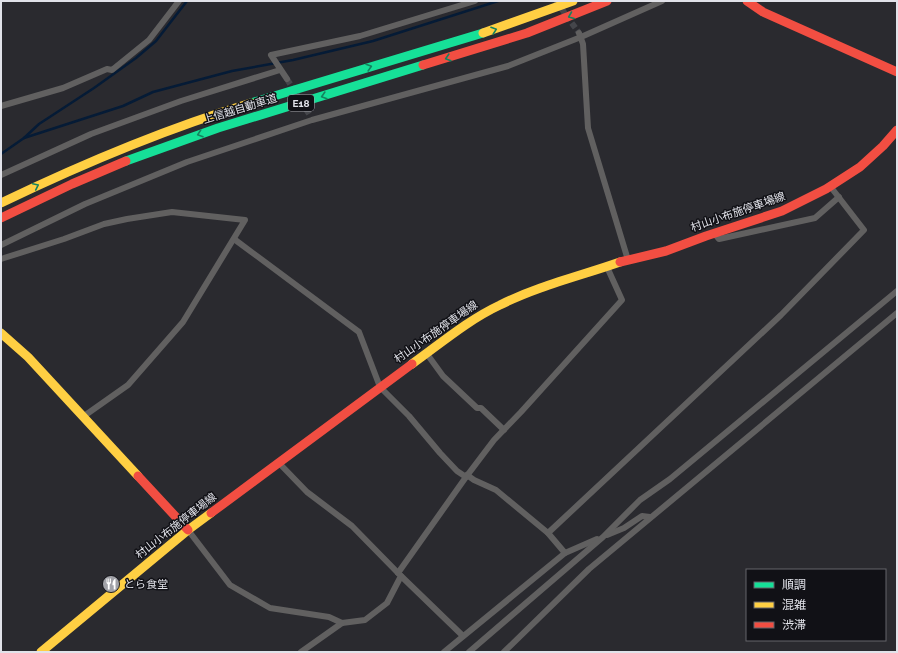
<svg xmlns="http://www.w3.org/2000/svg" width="898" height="653" font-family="Raleway,'Noto Sans JP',sans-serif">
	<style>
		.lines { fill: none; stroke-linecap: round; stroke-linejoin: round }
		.stream { stroke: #051b36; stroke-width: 2.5 }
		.street-tunnel { stroke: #45464b; stroke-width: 6; stroke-dasharray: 6 3; stroke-linecap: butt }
		.street { stroke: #616060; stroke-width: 6 }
		.fast { stroke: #16e098; stroke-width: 9 }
		.slow { stroke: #ffcf43; stroke-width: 9 }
		.jam { stroke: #f24e42; stroke-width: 9 }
		.oneway { stroke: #14835e }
		.labels { text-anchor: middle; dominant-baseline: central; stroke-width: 3; stroke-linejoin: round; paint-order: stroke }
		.shield { fill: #111116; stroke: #a3a3aa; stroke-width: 1 }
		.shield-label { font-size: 10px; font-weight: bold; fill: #e1e2e9 }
		.street-label { font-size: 11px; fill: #e1e2e9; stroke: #111116 }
		.poi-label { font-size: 11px; fill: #e1e2e9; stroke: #111116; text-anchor: start }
	</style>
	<rect width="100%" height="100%" fill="#2a2a2f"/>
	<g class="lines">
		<g class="stream">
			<path d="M24,138L123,106L153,92L232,71L293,60L373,41L498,1"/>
			<path d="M1,154L24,138L39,124L94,88L136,58L156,41L187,1"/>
		</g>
		<g class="street-tunnel">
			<path d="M556,1L579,33"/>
			<path d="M287,79L309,114"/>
		</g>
		<g class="street">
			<path d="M579,33L583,44L588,128L628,260"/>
			<path d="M287,79L271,55L360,36L475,1"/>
			<path d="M1,106L63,88L107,69L112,70L149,40L179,1"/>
			<path d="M1,175L91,134L181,101L280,70"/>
			<path d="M714,233L719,239L815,218L839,197"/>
			<path d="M234,239L359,332L380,387L409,416L440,453L457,471L466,477"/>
			<path d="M1,245L85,204L187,162L312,120L508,66L581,37L662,1"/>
			<path d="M1,259L64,239L104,224L127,219L172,212L245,220L183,322L128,385L84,416"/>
			<path d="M427,354L443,376L477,408H481L504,430"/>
			<path d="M278,462L307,492L352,526L401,576L387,603L365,620L342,623L301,652"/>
			<path d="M467,475L474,480L496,490L548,533L565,553L597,539"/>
			<path d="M188,530L230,585L270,608L329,617L342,623"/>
			<path d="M548,533L781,315L864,230L830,186"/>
			<path d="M607,535L624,528L642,516L650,517"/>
			<path d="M398,573L466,477L494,440L521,412L622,300L607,267"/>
			<path d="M401,576L463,636"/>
			<path d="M444,652L565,553"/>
			<path d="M469,652L603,537L640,500L670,479L897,291"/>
			<path d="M504,652L589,569L897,313"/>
		</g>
		<g class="fast">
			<path d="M251,103L483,33"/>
			<path d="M126,161L218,128L423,65"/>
		</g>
		<g class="slow">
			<path d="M483,33L573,1"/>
			<path d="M1,203C82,164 165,129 251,103"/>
			<path d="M1,333L28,357L138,476"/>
			<path d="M412,364C440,344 468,320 500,305C538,286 580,276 620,262"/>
			<path d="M41,652L188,530L211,513"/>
		</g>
		<g class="jam">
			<path d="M747,1L763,12L897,72"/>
			<path d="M423,65L527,33L607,1"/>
			<path d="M1,218L72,184L126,161"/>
			<path d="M620,262L666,251L706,236L782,211L826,189L860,167L883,146L897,130"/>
			<path d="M138,476L188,530"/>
			<path d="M211,513L412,364"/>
		</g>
	</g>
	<defs><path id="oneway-chevron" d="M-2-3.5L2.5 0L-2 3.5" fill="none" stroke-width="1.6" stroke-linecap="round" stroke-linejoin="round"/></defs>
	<g class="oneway">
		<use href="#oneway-chevron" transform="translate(571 16) rotate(158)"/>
		<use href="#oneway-chevron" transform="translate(494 30) rotate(-19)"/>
		<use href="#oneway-chevron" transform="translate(448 58) rotate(163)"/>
		<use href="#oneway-chevron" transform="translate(369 67) rotate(-17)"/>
		<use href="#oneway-chevron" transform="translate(324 96) rotate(163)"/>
		<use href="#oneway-chevron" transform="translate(200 134) rotate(161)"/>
		<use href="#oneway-chevron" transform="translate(36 186) rotate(-25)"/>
	</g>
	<defs>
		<g id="restaurant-disc" transform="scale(0.9)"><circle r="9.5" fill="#a1a2a8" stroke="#111116"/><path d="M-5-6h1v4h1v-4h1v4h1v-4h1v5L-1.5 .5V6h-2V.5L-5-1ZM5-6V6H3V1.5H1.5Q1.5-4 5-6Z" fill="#fff"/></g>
	</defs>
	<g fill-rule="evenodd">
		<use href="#restaurant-disc" x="111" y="584"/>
	</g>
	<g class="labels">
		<rect class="shield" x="288" y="95" width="26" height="16" rx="3"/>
		<g class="shield-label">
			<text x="301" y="103">E18</text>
		</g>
		<g class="street-label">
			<text transform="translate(240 109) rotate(-17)">上信越自動車道</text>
			<text transform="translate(738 212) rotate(-19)">村山小布施停車場線</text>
			<text transform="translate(436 332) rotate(-35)">村山小布施停車場線</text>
			<text transform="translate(176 526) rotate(-38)">村山小布施停車場線</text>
		</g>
		<g class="poi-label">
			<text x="124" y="584">とら食堂</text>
		</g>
	</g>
	<rect width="898" height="653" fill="none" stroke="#e1e2e9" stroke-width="4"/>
	<rect x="746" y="569" width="140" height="72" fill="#111116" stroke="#64656a"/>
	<rect x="754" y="582" width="20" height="6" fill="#16e098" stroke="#64656a"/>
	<text x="782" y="589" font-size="12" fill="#e1e2e9">順調</text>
	<rect x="754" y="602" width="20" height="6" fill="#ffcf43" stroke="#64656a"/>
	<text x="782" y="609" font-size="12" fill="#e1e2e9">混雑</text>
	<rect x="754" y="622" width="20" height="6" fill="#f24e42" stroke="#64656a"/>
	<text x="782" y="629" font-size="12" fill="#e1e2e9">渋滞</text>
</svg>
